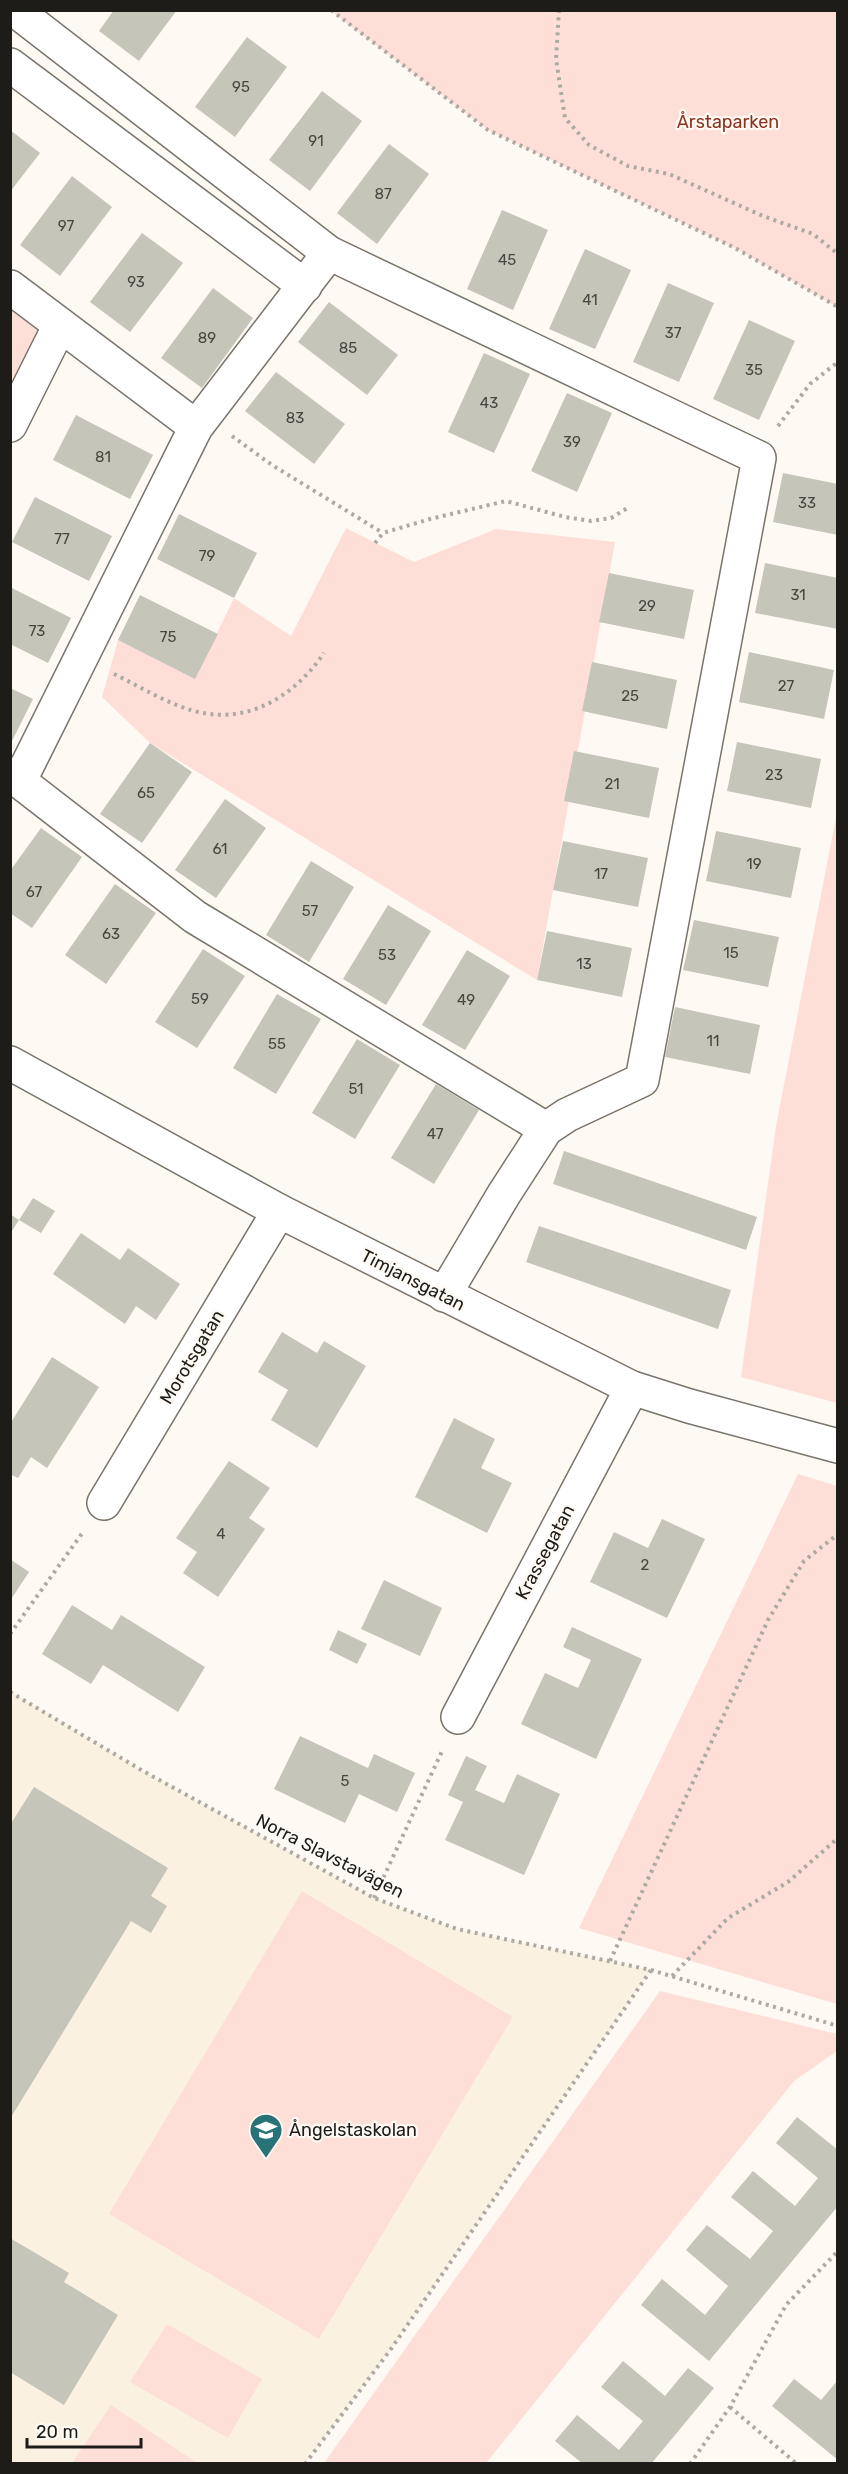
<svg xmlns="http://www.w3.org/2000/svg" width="848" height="2474" font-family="Rubik,sans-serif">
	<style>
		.built { fill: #fbf1e1 }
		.green { fill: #fedfd8 }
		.building { fill: #c5c5ba }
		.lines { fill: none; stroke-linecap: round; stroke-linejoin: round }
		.minor-casing { stroke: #79746c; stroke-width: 36 }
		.path { stroke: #ada9a3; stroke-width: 4; stroke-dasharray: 3 4.5; stroke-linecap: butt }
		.minor { stroke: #fff; stroke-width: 33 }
		.labels { text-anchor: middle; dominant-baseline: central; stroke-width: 4.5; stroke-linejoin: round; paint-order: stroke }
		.number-label { font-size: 15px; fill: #484640 }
		.park-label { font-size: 18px; fill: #8d3121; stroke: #fef9f2 }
		.street-label { font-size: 18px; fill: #1e1c18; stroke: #fef9f2 }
		.poi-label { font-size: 18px; fill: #1e1c18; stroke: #fef9f2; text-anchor: start }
	</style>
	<rect width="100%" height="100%" fill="#fef9f2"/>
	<path class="built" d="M11,1692L143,1771L374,1898L457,1929L651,1970L391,2349L305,2463L11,2464Z"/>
	<g class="green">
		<path d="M331,11H837V307L735,248L488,130Z"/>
		<path d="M11,287L60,325L11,406Z"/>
		<path d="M346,528L414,562L496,529L615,542L537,980L150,743L102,697L118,640L195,678L234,598L291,636Z"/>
		<path d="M837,812V1403L741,1377L776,1126Z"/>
		<path d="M798,1474L837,1486V2004L579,1928Z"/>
		<path d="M302,1891L513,2017L319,2339L109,2214Z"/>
		<path d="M660,1991L837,2034V2051L794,2081L486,2463H324Z"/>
		<path d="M167,2324L262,2379L228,2438L130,2382Z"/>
		<path d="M111,2405L197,2463H72Z"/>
	</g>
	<g class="building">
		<path d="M114,10H177L139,61L99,31Z"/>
		<path d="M247,37L287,67L235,137L195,107Z"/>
		<path d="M322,91L362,121L310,191L269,160Z"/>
		<path d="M10,130L40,153L10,192Z"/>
		<path d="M389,144L429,174L377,244L337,213Z"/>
		<path d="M72,176L112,207L60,276L20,245Z"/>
		<path d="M502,210L548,230L513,310L467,289Z"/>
		<path d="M142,233L183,263L130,332L90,302Z"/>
		<path d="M585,249L631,270L595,349L549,329Z"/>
		<path d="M668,283L714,303L679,382L633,362Z"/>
		<path d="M213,288L253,318L202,388L161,358Z"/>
		<path d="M329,302L398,355L367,395L298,342Z"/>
		<path d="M749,320L795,341L759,420L713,399Z"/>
		<path d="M484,353L530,374L494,453L448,432Z"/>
		<path d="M276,372L345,424L314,464L245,411Z"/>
		<path d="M567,393L612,413L577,492L531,471Z"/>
		<path d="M76,415L153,455L130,499L53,460Z"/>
		<path d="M783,473L838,484V535L773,522Z"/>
		<path d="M35,497L112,536L89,581L12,542Z"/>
		<path d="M179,514L257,553L234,598L157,559Z"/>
		<path d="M765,563L838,578V629L755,613Z"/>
		<path d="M609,573L694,590L684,639L599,622Z"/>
		<path d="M10,587L71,618L48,663L10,644Z"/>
		<path d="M140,595L218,634L195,679L118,640Z"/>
		<path d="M749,652L834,670L824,719L739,702Z"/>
		<path d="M592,662L677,680L667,729L582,711Z"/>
		<path d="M10,688L33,699L10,745Z"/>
		<path d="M737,742L821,759L811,808L727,791Z"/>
		<path d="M150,743L192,772L142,843L100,814Z"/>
		<path d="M574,751L659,768L649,818L564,801Z"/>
		<path d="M225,799L266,828L216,898L175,870Z"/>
		<path d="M41,828L82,857L32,928L10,913V871Z"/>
		<path d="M716,831L801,848L791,898L706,881Z"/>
		<path d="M563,841L648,858L638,907L553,890Z"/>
		<path d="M311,861L354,887L309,962L266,935Z"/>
		<path d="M115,884L156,913L106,984L65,955Z"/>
		<path d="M388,905L431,931L386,1005L343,979Z"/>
		<path d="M694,920L779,937L768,987L683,970Z"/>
		<path d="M547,931L632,948L622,997L537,980Z"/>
		<path d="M203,949L245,976L197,1048L155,1022Z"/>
		<path d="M467,950L510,976L465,1050L422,1025Z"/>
		<path d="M277,994L321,1019L276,1094L233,1068Z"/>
		<path d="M675,1007L760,1025L750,1074L665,1057Z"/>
		<path d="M357,1039L400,1065L355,1139L312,1113Z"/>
		<path d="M436,1084L479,1110L434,1184L391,1158Z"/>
		<path d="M564,1151L757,1217L746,1250L553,1184Z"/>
		<path d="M33,1198L55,1211L41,1233L19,1220Z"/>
		<path d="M10,1214L19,1220L10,1234Z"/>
		<path d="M539,1226L731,1290L718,1329L526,1262Z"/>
		<path d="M81,1233L120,1260L128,1248L180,1284L156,1320L136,1306L125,1324L53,1274Z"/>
		<path d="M282,1332L317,1353L324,1341L366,1366L317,1448L271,1420L288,1390L258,1372Z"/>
		<path d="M52,1357L99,1387L47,1468L31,1457L18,1478L10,1474V1424Z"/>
		<path d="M454,1418L495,1439L481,1468L512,1483L487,1533L415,1497Z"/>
		<path d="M229,1461L270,1488L249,1518L265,1529L218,1597L183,1573L197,1552L176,1538Z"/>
		<path d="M662,1519L705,1539L667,1618L590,1582L614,1532L648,1548Z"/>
		<path d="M10,1559L29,1572L10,1601Z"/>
		<path d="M384,1580L442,1608L420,1656L361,1629Z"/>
		<path d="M72,1605L112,1630L121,1615L205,1667L178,1712L103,1665L91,1684L42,1654Z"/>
		<path d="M572,1627L642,1659L596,1759L521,1724L545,1673L578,1688L591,1660L563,1647Z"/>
		<path d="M338,1630L367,1644L357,1664L329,1650Z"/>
		<path d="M300,1736L368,1768L374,1754L415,1773L397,1812L359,1794L345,1823L274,1789Z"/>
		<path d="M466,1756L487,1766L475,1790L504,1803L517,1774L560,1794L524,1875L445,1840L463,1802L448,1795Z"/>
		<path d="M34,1787L168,1868L151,1896L167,1906L151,1933L131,1921L10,2119V1825Z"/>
		<path d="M797,2117L838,2150V2206L709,2361L641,2305L662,2279L705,2315L728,2286L686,2250L707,2225L750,2259L773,2231L731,2197L753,2171L795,2206L818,2178L776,2143Z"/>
		<path d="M10,2238L69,2273L64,2282L118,2315L64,2405L10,2372Z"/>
		<path d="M623,2361L665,2396L688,2368L714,2388L651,2464H583L555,2441L577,2415L619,2450L643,2421L601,2387Z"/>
		<path d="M794,2379L821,2400L838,2380V2460L772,2406Z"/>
	</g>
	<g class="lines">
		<g class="minor-casing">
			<g id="minor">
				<path d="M15,10L329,253L759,458L642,1080L567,1115L546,1129L504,1194L444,1295"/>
				<path d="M10,65L305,286"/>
				<path d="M10,287L196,427"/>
				<path d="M10,425L60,325"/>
				<path d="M10,774L195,917L546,1129"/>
				<path d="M20,780L196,427L329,253"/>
				<path d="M10,1063L279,1211L632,1388L689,1406L838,1446"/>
				<path d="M104,1503L279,1211"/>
				<path d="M458,1717L632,1388"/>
			</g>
		</g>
		<g class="path">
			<path d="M331,10L488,130L735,248L838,307"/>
			<path d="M559,10L556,59L565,118L589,145L628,166L669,174L763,216L813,234L838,254"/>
			<path d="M778,426L810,384L838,362"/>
			<path d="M232,436L272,465L383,533"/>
			<path d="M375,543L383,533L430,519L506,501L565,517L591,521L611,518L629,507"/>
			<path d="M114,674C141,687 169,705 198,712C251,724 295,695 324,653"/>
			<path d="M10,1634L83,1532"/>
			<path d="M10,1692L143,1771L374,1898L457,1929L651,1970L838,2026"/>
			<path d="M374,1898L443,1749"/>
			<path d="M610,1961L768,1620L804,1561L838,1534"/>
			<path d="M672,1976L728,1918L788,1882L838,1838"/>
			<path d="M730,2407L797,2464"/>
			<path d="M305,2464L391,2349L651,1970"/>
			<path d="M690,2464L730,2407L786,2305L838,2251"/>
		</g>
		<use href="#minor" class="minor"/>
	</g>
	<defs>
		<g id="school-pin" transform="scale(1.725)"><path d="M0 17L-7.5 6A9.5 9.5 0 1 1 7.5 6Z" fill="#287377" stroke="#fef9f2"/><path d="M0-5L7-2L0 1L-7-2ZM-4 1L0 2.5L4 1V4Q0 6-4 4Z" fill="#fff"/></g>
	</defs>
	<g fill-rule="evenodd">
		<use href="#school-pin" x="266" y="2130"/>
	</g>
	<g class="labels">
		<g class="number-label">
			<text x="241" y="87">95</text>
			<text x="316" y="141">91</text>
			<text x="383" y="194">87</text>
			<text x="66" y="226">97</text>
			<text x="507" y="260">45</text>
			<text x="136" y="282">93</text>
			<text x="590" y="300">41</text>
			<text x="673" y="333">37</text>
			<text x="207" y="338">89</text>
			<text x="348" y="348">85</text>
			<text x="754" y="370">35</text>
			<text x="489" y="403">43</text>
			<text x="295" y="418">83</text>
			<text x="572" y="442">39</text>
			<text x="103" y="457">81</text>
			<text x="807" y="503">33</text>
			<text x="62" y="539">77</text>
			<text x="207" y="556">79</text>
			<text x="798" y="595">31</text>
			<text x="647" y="606">29</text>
			<text x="37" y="631">73</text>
			<text x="168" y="637">75</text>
			<text x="786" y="686">27</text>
			<text x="630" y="696">25</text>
			<text x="774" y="775">23</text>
			<text x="612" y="784">21</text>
			<text x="146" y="793">65</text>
			<text x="220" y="849">61</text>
			<text x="754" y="864">19</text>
			<text x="601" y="874">17</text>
			<text x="34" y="892">67</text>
			<text x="310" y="911">57</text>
			<text x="111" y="934">63</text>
			<text x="731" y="953">15</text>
			<text x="387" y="955">53</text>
			<text x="584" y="964">13</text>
			<text x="200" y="999">59</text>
			<text x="466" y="1000">49</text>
			<text x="713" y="1041">11</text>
			<text x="277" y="1044">55</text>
			<text x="356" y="1089">51</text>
			<text x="435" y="1134">47</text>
			<text x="221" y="1534">4</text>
			<text x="645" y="1565">2</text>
			<text x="345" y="1781">5</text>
		</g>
		<g class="park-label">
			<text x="728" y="122">Årstaparken</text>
		</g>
		<g class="street-label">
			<text transform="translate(413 1280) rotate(27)">Timjansgatan</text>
			<text transform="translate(192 1357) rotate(-59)">Morotsgatan</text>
			<text transform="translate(545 1552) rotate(-62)">Krassegatan</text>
			<text transform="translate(330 1856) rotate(27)">Norra Slavstavägen</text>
		</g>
		<g class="poi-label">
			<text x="289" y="2130">Ångelstaskolan</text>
		</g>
	</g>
	<rect width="848" height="2474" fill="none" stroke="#1e1c18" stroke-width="24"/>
	<path d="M27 2438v9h114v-9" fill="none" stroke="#1e1c18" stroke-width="3"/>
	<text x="36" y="2438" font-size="18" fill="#1e1c18" stroke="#fef9f2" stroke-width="4.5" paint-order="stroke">20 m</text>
</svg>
